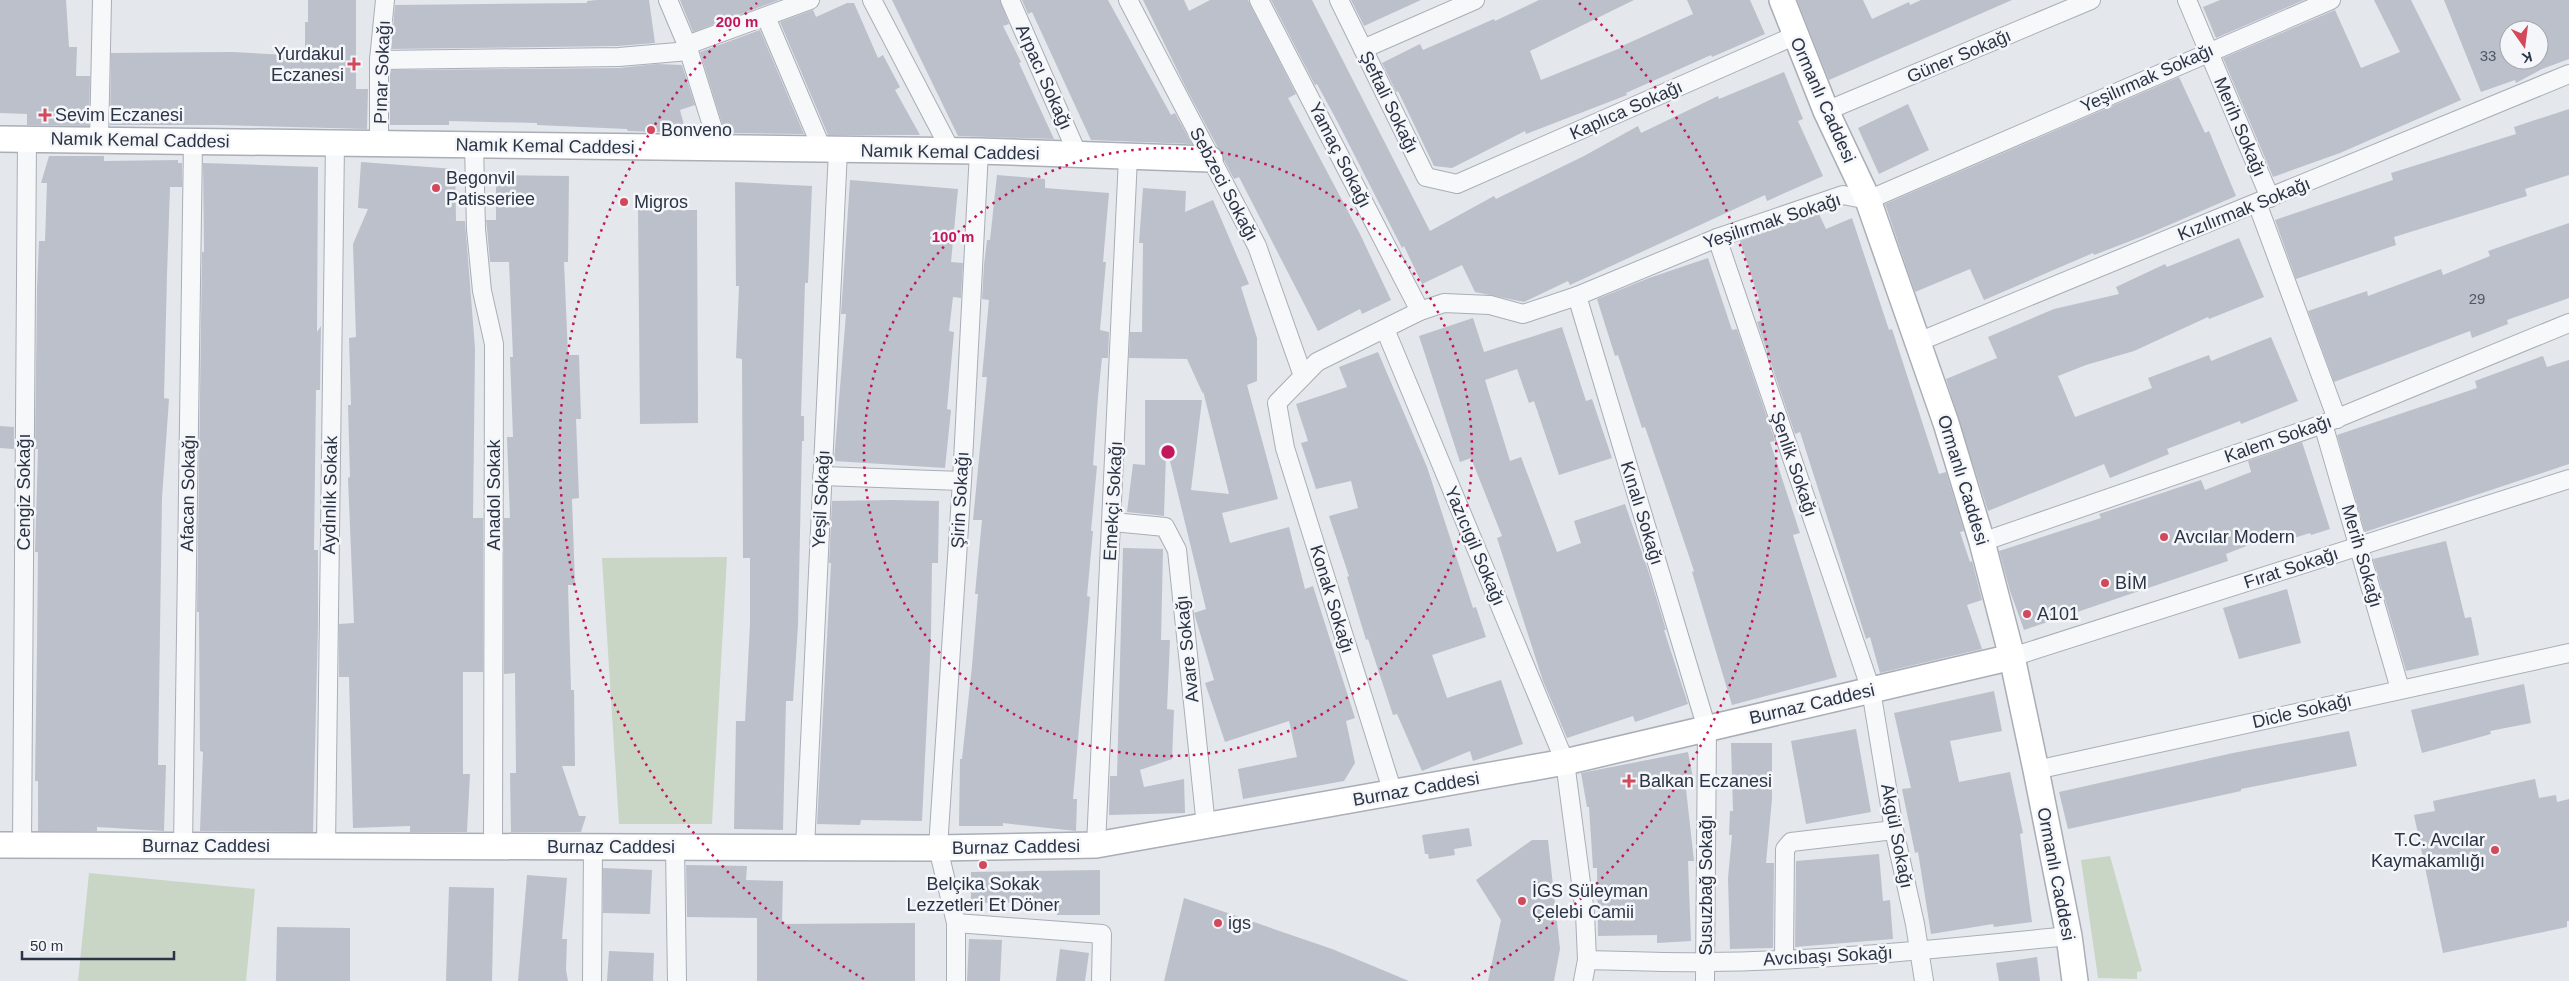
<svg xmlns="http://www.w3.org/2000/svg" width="2569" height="981" font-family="Helvetica,sans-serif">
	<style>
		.green { fill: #c9d6c5 }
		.building { fill: #bbc0ca; fill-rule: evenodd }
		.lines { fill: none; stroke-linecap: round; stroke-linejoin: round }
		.minor-casing { stroke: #a9aeb7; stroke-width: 20 }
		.secondary-casing { stroke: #a9aeb7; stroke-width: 28 }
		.minor { stroke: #f7f8fa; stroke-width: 18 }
		.secondary { stroke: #fff; stroke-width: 25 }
		.ring { fill: none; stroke: #c2185b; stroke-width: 2.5; stroke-dasharray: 2.5 5 }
		.poi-dot { fill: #d1495b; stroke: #f4f6f9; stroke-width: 2 }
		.labels { text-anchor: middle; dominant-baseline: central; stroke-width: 5; stroke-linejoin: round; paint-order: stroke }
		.number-label { font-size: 15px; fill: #4f5766 }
		.poi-label { font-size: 18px; fill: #2b3445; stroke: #f4f6f9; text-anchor: start }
		.street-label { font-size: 18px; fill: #2b3445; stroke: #f4f6f9 }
		.centre { fill: #c2185b; stroke: #f4f6f9; stroke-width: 2.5 }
		.ring-label { font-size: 15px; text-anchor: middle; font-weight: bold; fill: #c2185b; stroke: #f4f6f9; stroke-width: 5; stroke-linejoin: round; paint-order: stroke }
	</style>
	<rect width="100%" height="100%" fill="#e4e7ec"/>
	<g class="green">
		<path d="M727,557L712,824H619L602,558Z"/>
		<path d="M2110,856L2142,971L2137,972V979L2098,978L2081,860Z"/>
		<path d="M89,873L255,889L246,981H78Z"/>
	</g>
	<g class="building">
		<path d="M0,0H66L69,47H77L76,76H90L89,126L27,125V114L0,113Z"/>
		<path d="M308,0H356V89H368L367,129L219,125H110L111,53L232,52L305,56V22H308Z"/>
		<path d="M597,0H649L655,43L618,46L391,49L395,5L587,3V1Z"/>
		<path d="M680,0H779L693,32Z"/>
		<path d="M892,0H1000L1009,24L1003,26L1021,62L1019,63L1054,139L958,136Z"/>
		<path d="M1022,0H1108L1171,115L1175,113L1192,144L1091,140L1032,12L1028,14Z"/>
		<path d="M1143,0H1184L1189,11L1210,0H1248L1296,94L1288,98L1360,234L1391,300L1362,314L1360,309L1318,331L1239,177L1234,179L1224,160L1223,153L1217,146L1186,88Z"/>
		<path d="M1271,0H1312L1430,231L1494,196L1496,199L1584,156L1638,126L1641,133L1718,96L1719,99L1784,72L1803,119L1798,121L1823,176L1767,201L1765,195L1570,285L1568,281L1524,302L1475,292L1462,265L1422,284L1404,246L1402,248L1336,119L1317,84L1315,85Z"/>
		<path d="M1351,0H1421L1364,26Z"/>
		<path d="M1539,0H1634L1530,51L1541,80L1623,47L1622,46L1693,14L1687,0H1750L1765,34L1712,57L1711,55L1626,93L1627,95L1526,134L1525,131L1452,168L1434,166L1398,91L1396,92L1382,63L1420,44L1423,50L1494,19L1495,21Z"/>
		<path d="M1797,0H1863L1872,19L1909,2L1910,5L1921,0H2012L1829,80Z"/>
		<path d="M2220,0H2304L2216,38L2203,7Z"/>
		<path d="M2374,0H2411L2461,100L2340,153L2273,177L2223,58L2335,10L2361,68L2400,52Z"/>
		<path d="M2444,0H2569V59L2542,69L2516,83L2515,80L2481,92ZM2509,30H2539V60H2509Z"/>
		<path d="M847,3H854L878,58L883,55L900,87L895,90L920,135H828L780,22L813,10L816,17Z"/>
		<path d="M760,30L804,134L725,133L700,52Z"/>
		<path d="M657,64L682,65L695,105L680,110L686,133L628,131L627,129L537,125V123L449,121V125H390V70L619,68Z"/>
		<path d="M2179,77L2205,133L2209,131L2236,196L2146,235L2094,255L2093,253L1984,300L1970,269L1915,292L1885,204Z"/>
		<path d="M1908,104L1929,150L1879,174L1858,128Z"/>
		<path d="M2569,109V175L2525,189L2527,196L2394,237L2396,245L2296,279L2275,220L2393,180L2391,173L2516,134L2514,127Z"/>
		<path d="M49,156H104V161L178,160V163H182V187H170L167,275L164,398L169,399L162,498L158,765H166L164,831L97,827V831H38V781H35L37,647L38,552H35L38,449H35L37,289L39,241H45L47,183H41Z"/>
		<path d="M361,162L455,169L456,221H465L475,348L473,518H483V672H463V774H470L467,832H410V826L353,828L349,677H339V624L354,623L348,478L350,477L348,405H351L349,338L356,337L353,244L368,209L358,208Z"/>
		<path d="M203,163L318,167L317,332L321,326L320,390H316L314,550H318V624L313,832L200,831L203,752L200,751L199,612H197L202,252H204Z"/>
		<path d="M496,175L569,176L568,262H564L568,355H579L581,419H576L579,498L572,499L575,585H568L571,690H574L575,766H562L579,816H586L581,832H511L510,773H516L515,673L504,674V518H510L507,437H513L510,357H513L509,262H490L487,228L486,220H496Z"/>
		<path d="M997,175L1045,179V188L1109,193L1103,262H1106L1100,330L1109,332L1108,358H1102L1098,397L1093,465L1097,466L1091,531H1093L1087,596L1090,597L1073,799H1077L1076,831L1003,823V826H959L960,759H962L972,666L978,594H975L982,520H973L987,377H982L989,300L982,299L984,265L987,240H990Z"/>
		<path d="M850,180L958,189L951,262L963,263L961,298L953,297L949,331L954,332L947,409L951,410L945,468L834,461L846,314H841Z"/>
		<path d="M735,182L812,186L808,283H805L801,416H804V441H802L798,625L793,701H786L783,830L734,829L736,721H745L750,624V558H743L742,359L736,358L739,286H736Z"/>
		<path d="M1143,188L1186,191L1185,212L1213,200L1249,284L1241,287L1257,338V381L1247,385L1278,499L1222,513L1230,543L1289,527L1305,589L1313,586L1355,718L1346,721L1355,763L1344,781L1243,799L1238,769L1297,757L1289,721L1225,742L1205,683L1214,680L1194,613L1206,609L1168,453H1166L1164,516L1127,512L1133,464L1145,465V400H1202L1191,490L1229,494L1203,391V394L1187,359L1129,358L1130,332H1142L1143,243H1139Z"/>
		<path d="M638,210H697L698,423L640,424Z"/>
		<path d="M1819,214L1826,229L1852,218L1889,330L1892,329L1939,474L1946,472L1964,531L1960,532L1970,562L1972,561L1982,600L1967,605L1982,649L1880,673L1870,637L1866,639L1800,432L1795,434L1757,322L1762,320L1755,300L1759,299L1740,241Z"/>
		<path d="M2569,223V298L2507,320L2508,324L2472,338L2470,331L2334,382L2308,311L2367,291L2368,296L2441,269L2443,275L2490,256L2488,251Z"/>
		<path d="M2239,238L2264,297L2209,319L2208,317L2134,351L2086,365L2058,376L2075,417L2152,388L2148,378L2209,355L2211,361L2271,337L2298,401L2241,424L2240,421L2167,449L2169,454L2110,478L2104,464L1988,511L1946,379L1997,358L1988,337L2054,309L2119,294L2116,287L2165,264L2167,267Z"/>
		<path d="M1708,258L1732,330L1737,329L1775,441L1770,442L1800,533L1793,535L1837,677L1732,705L1692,572L1694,571L1667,491L1645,427L1642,428L1618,355L1615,356L1597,299L1649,278Z"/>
		<path d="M1473,318L1484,352L1562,327L1586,401L1592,399L1612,458L1559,475L1534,401L1529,403L1517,369L1485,380L1510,461L1521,457L1557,552L1581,543L1574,521L1625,504L1648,570L1666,630H1664L1688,704L1635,722L1633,716L1567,738L1543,681L1497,538L1502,536L1471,458L1460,462L1419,336Z"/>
		<path d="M1378,352L1427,467L1473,608L1476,607L1486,637L1432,655L1447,698L1501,680L1523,744L1473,761L1470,751L1422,771L1397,714L1393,715L1368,639L1366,640L1347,577L1349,576L1329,516L1358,508L1351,481L1316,489L1301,443L1308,441L1296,404L1347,387L1339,367Z"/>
		<path d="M2543,356L2547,367L2569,360V464L2365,532L2337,435L2477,388L2475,381Z"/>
		<path d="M0,426L14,427V449L0,448Z"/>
		<path d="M2302,442L2330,529L2311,535L2310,533L2275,544L2272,536L2226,554L2228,561L2024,630L2010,591L1999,551L2101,518L2099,514L2201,480L2205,490L2251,472L2248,461Z"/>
		<path d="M892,500L939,501L938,563H932L931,635L922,821L861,820L860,825L817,824L831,563H829L832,501Z"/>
		<path d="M2446,541L2465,618L2471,617L2479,655L2406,671L2373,559Z"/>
		<path d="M1123,548L1163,549L1161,640H1170L1167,709L1174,710L1172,759L1140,770L1144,787L1184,779L1185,813L1109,815L1110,776H1117Z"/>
		<path d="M2287,589L2301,643L2239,659L2223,608Z"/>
		<path d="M2524,684L2531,723L2490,731L2491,734L2422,753L2411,710Z"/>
		<path d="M1994,691L2002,731L1950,741L1959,782L2010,772L2023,833L2020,834L2032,922L1994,927L1993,924L1931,934L1918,852L1915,853L1902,789L1911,788L1894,713Z"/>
		<path d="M1856,729L1871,812L1806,824L1791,741Z"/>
		<path d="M2349,731L2357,766L2241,789V791L2068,829L2059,792L2233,753Z"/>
		<path d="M1731,743H1772V799L1766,863H1774L1773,948L1730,949L1728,878L1732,835H1729L1730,811H1733Z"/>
		<path d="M1688,752L1695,788L1686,789L1694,861H1688L1691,941L1657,943V935L1598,936L1597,868H1593L1589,807H1587L1581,773Z"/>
		<path d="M2535,779L2539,798L2556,795L2557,802L2569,799V921H2567V927L2443,953L2414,815L2435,811L2433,801Z"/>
		<path d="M1469,828L1472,846L1454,849L1455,855L1429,859L1428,854H1425L1422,835Z"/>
		<path d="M1532,840H1548L1560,949L1554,981H1488L1501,920L1476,880Z"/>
		<path d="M1879,854L1883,901L1890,900L1893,939L1795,947L1796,861Z"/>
		<path d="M686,865L747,866L746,880L783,881L782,924L915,923V981H757V918L687,917Z"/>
		<path d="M603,868L652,870L650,914L603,913Z"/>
		<path d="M1100,870V915H1057V902L971,903V872Z"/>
		<path d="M527,875L567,878L562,939H567L566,970L568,981H518Z"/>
		<path d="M449,887L494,888L492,981H446Z"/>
		<path d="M1184,898L1332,949L1409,981H1164Z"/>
		<path d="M277,927L350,928V981H276Z"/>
		<path d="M969,939L1002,940L1000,981H967Z"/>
		<path d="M1060,949L1089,953L1085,981H1056Z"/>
		<path d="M609,951L654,953L653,981H607Z"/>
		<path d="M2037,957L2040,981H1999L1996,963Z"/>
	</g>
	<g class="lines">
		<g class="minor-casing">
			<g id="minor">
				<path d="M668,0L687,45L719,148"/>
				<path d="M872,0L951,151"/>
				<path d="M1010,0L1078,155"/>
				<path d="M1128,0L1257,246L1303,376"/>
				<path d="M1259,0L1420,311"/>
				<path d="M1339,0L1426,177L1457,184L1794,36"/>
				<path d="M2187,0L2270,198"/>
				<path d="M766,17L822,149"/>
				<path d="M687,45L810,0"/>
				<path d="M1363,49L1475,0"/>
				<path d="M379,60L619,57L689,51"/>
				<path d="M1826,111L2091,0"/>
				<path d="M99,140L102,0"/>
				<path d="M379,143V60L385,0"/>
				<path d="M474,145L476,229L482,291L494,344L493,847"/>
				<path d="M2257,203L2337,419"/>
				<path d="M1717,238L1871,690L1894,830L1915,924L1924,981"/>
				<path d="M1577,296L1707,729L1705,981"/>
				<path d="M1385,329L1565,762L1585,913L1587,960L1583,981"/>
				<path d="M1918,342L2569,74"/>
				<path d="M2323,424L2400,689"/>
				<path d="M822,476L962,481"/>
				<path d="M1113,522L1165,527L1177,550L1206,826"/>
				<path d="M1982,542L2323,424L2569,323"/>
				<path d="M2012,657L2569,479"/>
				<path d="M2036,770L2569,653"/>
				<path d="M1393,793L1285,448L1277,403L1317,362L1420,311L1444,303L1490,305L1523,314L1577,296L1717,238L1843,195L1868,200L2331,0"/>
				<path d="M22,845L27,139"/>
				<path d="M1096,845L1128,157"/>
				<path d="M183,846L193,141"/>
				<path d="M326,846L335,143"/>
				<path d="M675,847L677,981"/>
				<path d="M805,848L838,150"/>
				<path d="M956,923L1102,934L1101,981"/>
				<path d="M1784,958L1785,849L1791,842L1894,830"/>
				<path d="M1587,960C1626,961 1666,963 1705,962C1826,961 1948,948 2069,936"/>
				<path d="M592,981L593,847"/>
				<path d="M956,981V923L938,848L962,481L979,151"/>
			</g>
		</g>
		<g class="secondary-casing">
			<g id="secondary">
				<path d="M1782,0L1826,111L1868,200L1946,423L1982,542L2012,657L2036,770L2069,936L2075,981"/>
				<path d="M0,139L979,151L1210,159"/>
				<path d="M0,845L938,848L1096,845L1565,762L2012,657"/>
			</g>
		</g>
		<use href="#minor" class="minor"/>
		<use href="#secondary" class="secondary"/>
	</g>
	<g class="ring">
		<circle cx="1168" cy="452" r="304"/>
		<path d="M864 979A609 609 0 0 1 757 3M1579 3A609 609 0 0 1 1472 979"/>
	</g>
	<g class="poi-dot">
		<path d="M351.5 56.5h5v5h5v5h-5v5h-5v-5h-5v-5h5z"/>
		<path d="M42.5 107.5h5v5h5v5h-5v5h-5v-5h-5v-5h5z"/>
		<circle cx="651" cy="130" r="5"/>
		<circle cx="436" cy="188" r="5"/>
		<circle cx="624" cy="202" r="5"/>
		<circle cx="2164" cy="537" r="5"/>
		<circle cx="2105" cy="583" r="5"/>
		<circle cx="2027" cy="614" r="5"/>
		<path d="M1626.5 773.5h5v5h5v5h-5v5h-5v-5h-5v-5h5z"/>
		<circle cx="2495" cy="850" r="5"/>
		<circle cx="983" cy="865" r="5"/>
		<circle cx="1522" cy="901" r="5"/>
		<circle cx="1218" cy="923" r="5"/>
	</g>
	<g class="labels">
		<g class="number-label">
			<text x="2488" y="55">33</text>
			<text x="2477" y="298">29</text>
		</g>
		<g class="poi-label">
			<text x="344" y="54" text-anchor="end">Yurdakul<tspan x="344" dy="21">Eczanesi</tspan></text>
			<text x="55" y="115">Sevim Eczanesi</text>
			<text x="661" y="130">Bonveno</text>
			<text x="446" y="178">Begonvil<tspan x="446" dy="21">Patisseriee</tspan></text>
			<text x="634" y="202">Migros</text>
			<text x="2174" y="537">Avcılar Modern</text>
			<text x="2115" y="583">BİM</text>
			<text x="2037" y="614">A101</text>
			<text x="1639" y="781">Balkan Eczanesi</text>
			<text x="2485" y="840" text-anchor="end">T.C. Avcılar<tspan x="2485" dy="21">Kaymakamlığı</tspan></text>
			<text x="983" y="884" text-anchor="middle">Belçika Sokak<tspan x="983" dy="21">Lezzetleri Et Döner</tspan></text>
			<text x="1532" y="891">İGS Süleyman<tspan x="1532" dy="21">Çelebi Camii</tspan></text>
			<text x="1228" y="923">igs</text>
		</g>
		<g class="street-label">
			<text transform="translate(1959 56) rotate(-23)">Güner Sokağı</text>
			<text transform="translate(382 72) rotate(-88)">Pınar Sokağı</text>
			<text transform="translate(1044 77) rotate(66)">Arpacı Sokağı</text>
			<text transform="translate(2147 78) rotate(-24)">Yeşilırmak Sokağı</text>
			<text transform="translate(1823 100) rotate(66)">Ormanlı Caddesi</text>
			<text transform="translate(1389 102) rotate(64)">Şeftali Sokağı</text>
			<text transform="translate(1626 110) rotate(-24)">Kaplıca Sokağı</text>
			<text transform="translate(2240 127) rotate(67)">Merih Sokağı</text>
			<text transform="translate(140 140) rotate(1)">Namık Kemal Caddesi</text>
			<text transform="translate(545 146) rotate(1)">Namık Kemal Caddesi</text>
			<text transform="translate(950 152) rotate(1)">Namık Kemal Caddesi</text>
			<text transform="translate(1340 155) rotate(63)">Yamaç Sokağı</text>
			<text transform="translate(1224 184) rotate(62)">Sebzeci Sokağı</text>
			<text transform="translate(2244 209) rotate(-22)">Kızılırmak Sokağı</text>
			<text transform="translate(1772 221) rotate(-18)">Yeşilırmak Sokağı</text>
			<text transform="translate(2278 439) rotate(-19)">Kalem Sokağı</text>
			<text transform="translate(1794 464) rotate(71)">Şenlik Sokağı</text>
			<text transform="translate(1963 480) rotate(73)">Ormanlı Caddesi</text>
			<text transform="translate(24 492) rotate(-90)">Cengiz Sokağı</text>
			<text transform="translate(188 493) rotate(-89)">Afacan Sokağı</text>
			<text transform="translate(330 495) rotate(-89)">Aydınlık Sokak</text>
			<text transform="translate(494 495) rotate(-90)">Anadol Sokak</text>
			<text transform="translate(821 499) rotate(-87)">Yeşil Sokağı</text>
			<text transform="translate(960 500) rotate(-87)">Şirin Sokağı</text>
			<text transform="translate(1113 501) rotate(-87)">Emekçi Sokağı</text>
			<text transform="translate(1642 513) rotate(73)">Kınalı Sokağı</text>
			<text transform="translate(1475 546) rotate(67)">Yazıcıgil Sokağı</text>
			<text transform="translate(2362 556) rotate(74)">Merih Sokağı</text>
			<text transform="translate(2291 568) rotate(-18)">Fırat Sokağı</text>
			<text transform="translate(1332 599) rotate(73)">Konak Sokağı</text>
			<text transform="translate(1187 649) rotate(-96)">Avare Sokağı</text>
			<text transform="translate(1812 704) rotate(-13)">Burnaz Caddesi</text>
			<text transform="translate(2302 711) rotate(-13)">Dicle Sokağı</text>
			<text transform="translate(1416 789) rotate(-10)">Burnaz Caddesi</text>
			<text transform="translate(1897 836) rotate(79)">Akgül Sokağı</text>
			<text x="206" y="846">Burnaz Caddesi</text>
			<text x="611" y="847">Burnaz Caddesi</text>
			<text transform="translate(1016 847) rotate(-1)">Burnaz Caddesi</text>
			<text transform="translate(2056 874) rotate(79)">Ormanlı Caddesi</text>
			<text transform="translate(1706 885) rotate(-90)">Susuzbağ Sokağı</text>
			<text transform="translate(1828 956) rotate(-3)">Avcıbaşı Sokağı</text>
		</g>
	</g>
	<circle cx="1168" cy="452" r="8" class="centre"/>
	<g class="ring-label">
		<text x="737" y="27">200 m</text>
		<text x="953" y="242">100 m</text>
	</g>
	<g transform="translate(2524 45) rotate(166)"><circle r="24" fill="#f4f6f9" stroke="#a4a8b1"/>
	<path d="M0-4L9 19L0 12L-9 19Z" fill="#d1495b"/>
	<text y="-8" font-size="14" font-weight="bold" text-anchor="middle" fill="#2b3445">K</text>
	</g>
	<path d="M22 951v8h152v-8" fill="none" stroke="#2b3445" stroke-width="2.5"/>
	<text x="30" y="951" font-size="15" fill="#2b3445" stroke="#f4f6f9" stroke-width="4" paint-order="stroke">50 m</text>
</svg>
